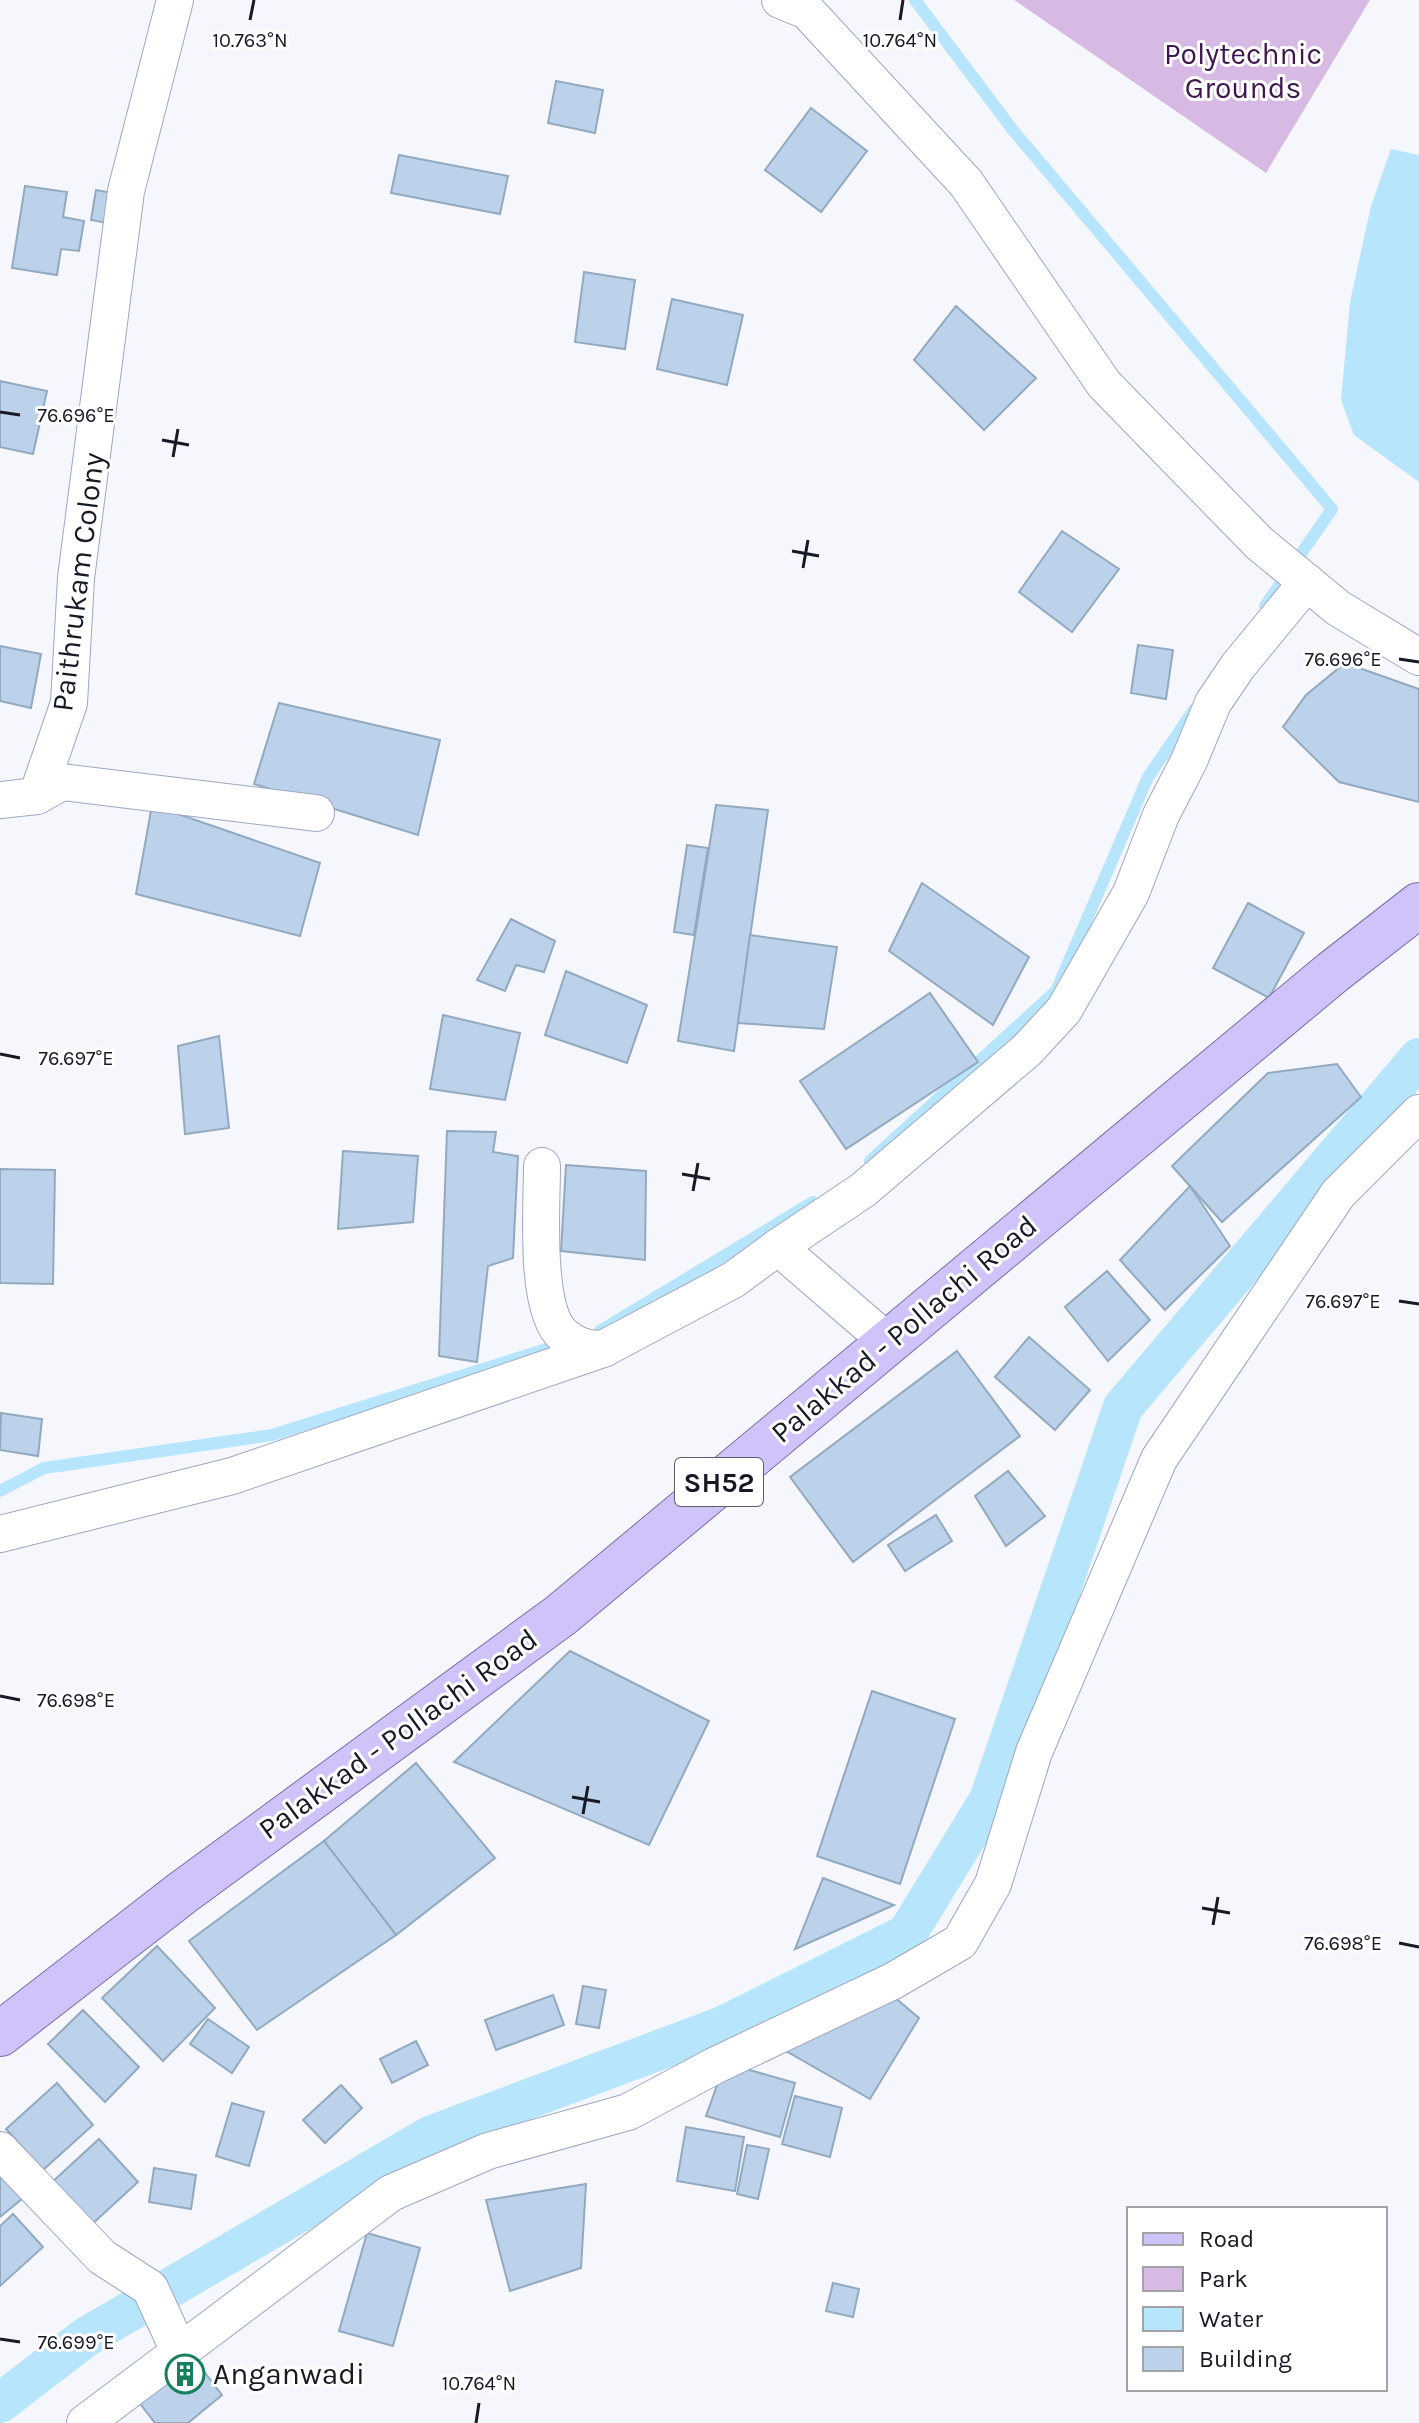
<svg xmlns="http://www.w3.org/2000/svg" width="1419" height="2423" font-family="Karla,sans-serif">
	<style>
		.green { fill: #d6bae3 }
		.water { fill: #b7e5fb }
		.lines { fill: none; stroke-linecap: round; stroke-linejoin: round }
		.stream { stroke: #b7e5fb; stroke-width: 12 }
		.canal { stroke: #b7e5fb; stroke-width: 40 }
		.building { fill: #bcd2ea; stroke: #93a9bf; stroke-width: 2 }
		.minor-casing { stroke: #9ea7c2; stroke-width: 38 }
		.primary-casing { stroke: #7a6ead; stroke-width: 46 }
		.minor { stroke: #fff; stroke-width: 36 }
		.primary { stroke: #d0c3fa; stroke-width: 44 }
		.ticks { fill: none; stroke: #171a24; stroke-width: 3 }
		.labels { text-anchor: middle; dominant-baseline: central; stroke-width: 6; stroke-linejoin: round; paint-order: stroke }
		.shield { fill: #fff; stroke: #5d5f66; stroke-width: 2 }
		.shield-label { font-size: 28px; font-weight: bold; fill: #171a24 }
		.park-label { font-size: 30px; fill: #3d174d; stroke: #fff }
		.street-label { font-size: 30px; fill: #171a24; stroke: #fff }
		.poi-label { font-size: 30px; fill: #171a24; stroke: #fff; text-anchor: start }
		.ticks-label { font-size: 20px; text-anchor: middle; fill: #171a24; stroke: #fff; stroke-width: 6; stroke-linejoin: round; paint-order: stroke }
	</style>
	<rect width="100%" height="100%" fill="#f5f7fd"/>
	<path class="green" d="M1014,0H1370L1266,173Z"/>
	<path class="water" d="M1391,149L1419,155V482L1354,435L1341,400L1350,302L1371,206Z"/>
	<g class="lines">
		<g class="stream">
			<path d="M915,0L1012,129L1332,509L1265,606"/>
			<path d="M870,1161L1056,991L1148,777L1194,710"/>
			<path d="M600,1331L813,1202"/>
			<path d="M0,1491L44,1468L272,1435L556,1346"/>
		</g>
		<path class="canal" d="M0,2403L86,2337L430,2136L723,2026L907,1934L989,1800L1123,1407L1419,1058"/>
	</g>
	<g class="building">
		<path d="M556,81L603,90L595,133L548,123Z"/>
		<path d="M811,108L867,151L821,212L765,170Z"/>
		<path d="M399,155L508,176L500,214L391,193Z"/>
		<path d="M25,186L67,192L63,217L84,221L79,251L61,249L57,275L12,268Z"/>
		<path d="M96,190L117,194L113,224L91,220Z"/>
		<path d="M584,272L635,280L625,349L575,342Z"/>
		<path d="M672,299L743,315L727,385L657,369Z"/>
		<path d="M956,306L1036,378L984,430L914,360Z"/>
		<path d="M0,381L47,391L33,454L0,447Z"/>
		<path d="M1062,531L1119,569L1072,632L1019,592Z"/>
		<path d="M1138,645L1173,650L1166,699L1131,693Z"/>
		<path d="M0,646L41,654L31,708L0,701Z"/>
		<path d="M1345,663L1419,689V802L1339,782L1283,727L1306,695Z"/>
		<path d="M279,703L440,740L418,835L254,784Z"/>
		<path d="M152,805L320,863L300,936L136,894Z"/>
		<path d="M716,805L768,810L734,1051L678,1041Z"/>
		<path d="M687,845L708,848L694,935L674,932Z"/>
		<path d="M922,883L1029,957L993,1025L889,951Z"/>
		<path d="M1248,903L1304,933L1269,998L1213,968Z"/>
		<path d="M511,919L555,941L544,972L516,965L505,991L477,980Z"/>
		<path d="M750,935L837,947L824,1029L738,1023Z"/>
		<path d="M566,971L647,1005L627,1063L545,1035Z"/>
		<path d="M930,993L978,1062L846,1149L800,1081Z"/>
		<path d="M443,1015L520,1033L505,1100L430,1089Z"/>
		<path d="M219,1036L229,1128L185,1134L178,1046Z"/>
		<path d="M1337,1064L1361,1097L1222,1222L1172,1166L1268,1073Z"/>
		<path d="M447,1131L496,1132L493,1152L518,1156L513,1258L488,1266L477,1362L439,1356Z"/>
		<path d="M343,1151L418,1156L413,1222L338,1229Z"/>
		<path d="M566,1165L646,1171L645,1260L561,1251Z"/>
		<path d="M0,1169L55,1170L53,1284L0,1283Z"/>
		<path d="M1190,1186L1230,1246L1165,1310L1120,1260Z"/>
		<path d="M1107,1271L1150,1320L1108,1361L1065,1307Z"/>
		<path d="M1029,1337L1090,1390L1055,1430L995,1377Z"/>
		<path d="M957,1351L1020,1436L853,1562L790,1477Z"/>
		<path d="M1,1413L42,1419L38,1456L0,1450Z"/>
		<path d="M1008,1471L1045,1516L1006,1546L975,1496Z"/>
		<path d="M936,1515L952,1541L905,1571L888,1545Z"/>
		<path d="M570,1651L709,1721L649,1845L454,1762Z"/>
		<path d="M872,1691L955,1719L900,1884L817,1856Z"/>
		<path d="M416,1763L495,1858L396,1935L324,1841Z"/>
		<path d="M324,1841L396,1935L257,2030L189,1941Z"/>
		<path d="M823,1878L894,1905L795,1949Z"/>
		<path d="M157,1946L215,2008L163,2061L102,1998Z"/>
		<path d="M583,1986L606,1990L599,2028L576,2024Z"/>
		<path d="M886,1990L919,2018L870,2099L772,2043Z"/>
		<path d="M553,1995L564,2025L496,2050L485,2020Z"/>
		<path d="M83,2010L139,2067L105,2102L48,2044Z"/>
		<path d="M208,2019L249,2047L232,2073L190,2044Z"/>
		<path d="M416,2041L428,2065L392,2083L380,2059Z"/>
		<path d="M725,2063L795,2083L780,2137L706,2116Z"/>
		<path d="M57,2083L93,2125L43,2170L6,2129Z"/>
		<path d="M341,2085L362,2108L325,2143L303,2120Z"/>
		<path d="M795,2096L842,2108L830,2157L782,2144Z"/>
		<path d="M232,2103L264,2112L249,2166L216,2156Z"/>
		<path d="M686,2127L744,2137L735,2191L677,2181Z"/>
		<path d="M99,2139L138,2182L90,2226L51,2183Z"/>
		<path d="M747,2145L769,2149L758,2199L737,2194Z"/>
		<path d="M154,2168L196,2175L191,2209L149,2202Z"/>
		<path d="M0,2170L23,2198L0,2217Z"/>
		<path d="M586,2184L581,2268L510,2291L486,2200Z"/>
		<path d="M13,2214L43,2247L0,2286V2226Z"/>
		<path d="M367,2233L420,2248L393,2346L339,2331Z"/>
		<path d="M833,2283L859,2289L853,2317L826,2311Z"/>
		<path d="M190,2353L222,2395L188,2423H155L135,2397Z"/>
	</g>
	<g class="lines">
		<g class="minor-casing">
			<g id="minor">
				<path d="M780,0L807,11L966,183L1104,384L1259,543L1338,608L1419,657"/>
				<path d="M37,796L62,782L316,813"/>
				<path d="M0,800L37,796L69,703L76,578L126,191L175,0"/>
				<path d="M542,1166C542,1206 534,1309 563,1335C575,1346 587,1349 603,1349"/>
				<path d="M778,1247L888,1342"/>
				<path d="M0,1534L232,1476L603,1349L733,1280L778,1247L863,1190L1027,1050L1064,1010L1131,893L1161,815L1189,761L1213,703L1238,666L1307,582"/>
				<path d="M0,2150L102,2257L150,2288L179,2351"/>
				<path d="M85,2423L391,2193L488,2151L628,2112L716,2065L893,1981L960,1942L993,1884L1034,1752L1159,1459L1338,1194L1419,1113"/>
			</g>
		</g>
		<g class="primary-casing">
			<path id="primary" d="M0,2034L182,1893L561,1615L1333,972L1419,905"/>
		</g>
		<use href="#minor" class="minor"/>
		<use href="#primary" class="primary"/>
	</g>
	<path class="ticks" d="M250,20L254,0M900,20L903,0M0,412L20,415M162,440L189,445M173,457L178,429M792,551L819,556M803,568L808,540M1399,659L1419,662M0,1054L20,1058M682,1174L710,1179M693,1191L698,1163M1399,1301L1419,1304M0,1696L20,1700M572,1797L600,1802M583,1814L588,1786M1202,1908L1230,1913M1213,1925L1218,1897M1399,1943L1419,1947M0,2339L20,2342M476,2423L479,2403"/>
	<defs>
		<g id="building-ring" transform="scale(2)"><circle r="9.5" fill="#fff" stroke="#16805c" stroke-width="1.5"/><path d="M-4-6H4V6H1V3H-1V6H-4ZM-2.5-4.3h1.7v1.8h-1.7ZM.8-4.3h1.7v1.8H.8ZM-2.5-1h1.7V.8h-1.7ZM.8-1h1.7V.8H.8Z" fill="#16805c"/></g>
	</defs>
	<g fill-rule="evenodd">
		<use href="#building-ring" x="185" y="2374"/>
	</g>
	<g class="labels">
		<rect class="shield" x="675" y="1458" width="88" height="48" rx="6"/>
		<g class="shield-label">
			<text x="719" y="1482">SH52</text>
		</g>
		<g class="park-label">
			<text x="1243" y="54">Polytechnic<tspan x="1243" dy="34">Grounds</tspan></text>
		</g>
		<g class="street-label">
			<text transform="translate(78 582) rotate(-83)">Paithrukam Colony</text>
			<text transform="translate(904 1329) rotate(-40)">Palakkad - Pollachi Road</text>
			<text transform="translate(398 1734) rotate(-36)">Palakkad - Pollachi Road</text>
		</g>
		<g class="poi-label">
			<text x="213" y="2374">Anganwadi</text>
		</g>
	</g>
	<g class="ticks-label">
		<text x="250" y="47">10.763°N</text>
		<text x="900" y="47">10.764°N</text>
		<text x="76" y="422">76.696°E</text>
		<text x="1343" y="666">76.696°E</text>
		<text x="76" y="1065">76.697°E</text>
		<text x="1343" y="1308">76.697°E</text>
		<text x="76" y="1707">76.698°E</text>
		<text x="1343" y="1950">76.698°E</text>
		<text x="76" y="2349">76.699°E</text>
		<text x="479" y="2390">10.764°N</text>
	</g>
	<rect x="1127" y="2207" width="260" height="184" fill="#ffffff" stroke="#a2a3a7" stroke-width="2"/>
	<rect x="1143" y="2233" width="40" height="12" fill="#d0c3fa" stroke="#a2a3a7" stroke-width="2"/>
	<text x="1199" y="2247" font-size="24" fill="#171a24">Road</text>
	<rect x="1143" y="2267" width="40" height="24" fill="#d6bae3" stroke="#a2a3a7" stroke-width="2"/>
	<text x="1199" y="2287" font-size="24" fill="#171a24">Park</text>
	<rect x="1143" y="2307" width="40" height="24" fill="#b7e5fb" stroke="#a2a3a7" stroke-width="2"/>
	<text x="1199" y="2327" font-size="24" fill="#171a24">Water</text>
	<rect x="1143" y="2347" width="40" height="24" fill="#bcd2ea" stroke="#a2a3a7" stroke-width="2"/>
	<text x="1199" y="2367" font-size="24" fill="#171a24">Building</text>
</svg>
